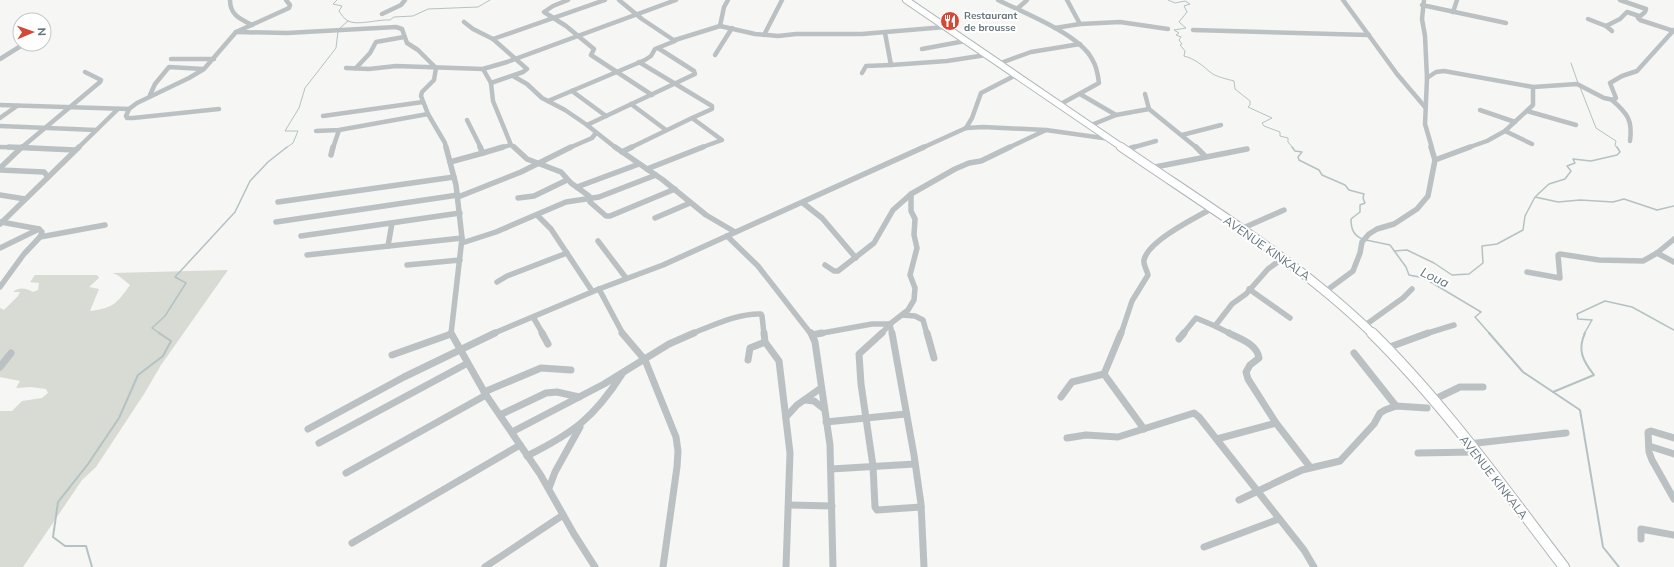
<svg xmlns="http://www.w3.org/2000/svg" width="1674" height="567" font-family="Mulish,sans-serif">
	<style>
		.green { fill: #d7dbd3 }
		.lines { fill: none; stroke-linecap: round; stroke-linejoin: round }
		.stream-far2 { stroke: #b4c2c4; stroke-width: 1 }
		.stream-far1 { stroke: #b4c2c4; stroke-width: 1.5 }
		.stream { stroke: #b4c2c4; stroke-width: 2 }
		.major-far2-casing { stroke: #afb5b8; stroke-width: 8 }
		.major-far1-casing { stroke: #afb5b8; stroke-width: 10 }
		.major-casing { stroke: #afb5b8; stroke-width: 12 }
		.minor-far2 { stroke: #bbc1c3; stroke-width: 4.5 }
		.minor-far1 { stroke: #bbc1c3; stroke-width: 5.5 }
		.minor { stroke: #bbc1c3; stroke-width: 7 }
		.major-far2 { stroke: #fff; stroke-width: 6 }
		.major-far1 { stroke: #fff; stroke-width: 8 }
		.major { stroke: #fff; stroke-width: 10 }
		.labels { text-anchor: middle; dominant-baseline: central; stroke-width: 4; stroke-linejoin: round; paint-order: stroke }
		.far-poi-label { font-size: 10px; font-weight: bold; fill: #64757c; stroke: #fff; text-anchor: start }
		.street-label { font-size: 12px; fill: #64757c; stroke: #fff }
		.water-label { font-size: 13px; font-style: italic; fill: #647a7e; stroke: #fff }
	</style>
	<rect width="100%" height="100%" fill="#f6f6f4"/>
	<path class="green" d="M228,270L161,365L144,394L96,467L82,480L23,567H0V411H12L22,401L42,398L48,393L46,389L31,387L16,388L20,381L0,377V308L4,310L18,296L20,292H13C19,287 26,288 33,292L38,290L39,283L30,282L35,275H97L99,278L89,287L99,289L90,311C114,308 117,303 130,285L119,276L113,273Z"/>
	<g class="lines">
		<g class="stream-far2">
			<path d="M337,0L333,4L342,6L339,11C341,14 344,19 348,21C357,26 379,19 390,20L394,17L413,16L428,9L478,7L490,0"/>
			<path d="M1168,0L1175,3L1185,1L1190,4L1184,6L1187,12L1179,22L1186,28L1174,30L1179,33L1176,35L1181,37L1179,40L1182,44L1180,45L1185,51L1184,56C1195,59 1202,65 1210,72C1216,77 1227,79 1234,81L1235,89L1250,101V105L1248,107L1272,118L1262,123L1264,126L1280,132V136L1288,138V142L1293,148"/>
			<path d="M340,28L348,21"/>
			<path d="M1571,63L1578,83"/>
			<path d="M1580,87L1596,128L1616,141L1615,145L1617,148"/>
			<path d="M286,148L293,143L298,131H285L299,108L305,88L336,48L338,31"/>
		</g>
		<g class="stream-far1">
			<path d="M1292,147L1295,151L1302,152L1298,157L1299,160L1319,170L1322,175L1345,185L1349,190L1364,194L1363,198L1365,203L1360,205V212L1351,219C1351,228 1353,235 1362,239"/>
			<path d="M1536,196L1549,184L1565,179L1571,171L1567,166L1575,163L1573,159L1591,161L1617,155L1620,152L1617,147"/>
			<path d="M1366,240L1390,245L1406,267L1409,275L1424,278L1481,312L1475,317L1490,334"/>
			<path d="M1394,251L1407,250L1434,263L1452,275L1469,274L1483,263L1482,246L1497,244L1523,230L1525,216L1535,197L1558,202L1580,200L1613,202L1624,199L1657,210L1674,206"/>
			<path d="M161,334L152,328L165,316L186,283L175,277L235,212L250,181L268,162L287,147"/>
			<path d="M1584,334L1592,320L1578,319L1577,314L1605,301L1632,307L1674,330"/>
		</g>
		<g class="stream">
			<path d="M1489,333L1523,372L1580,410L1603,547L1619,567"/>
			<path d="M1553,392L1594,375C1583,361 1577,350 1585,333"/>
			<path d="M92,567L86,546H65L53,537L58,502L88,464L119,418L138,375L163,356L171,341L159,333"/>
		</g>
		<g class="major-far2-casing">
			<path id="major-far2" d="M906,0L1123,148"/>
		</g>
		<g class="major-far1-casing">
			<path id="major-far1" d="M1121,147C1207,206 1298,261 1373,334"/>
		</g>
		<g class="major-casing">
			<path id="major" d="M1372,333C1444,404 1503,487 1564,567"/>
		</g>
		<g class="minor-far2">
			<path d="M230,0C230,15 240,19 252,25"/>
			<path d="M568,0L553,6L544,12L566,26L594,49L591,55L652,95"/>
			<path d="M998,0C1024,13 1079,34 1092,59C1097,67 1098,74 1099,83L1059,105"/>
			<path d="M1343,0L1397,74L1425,107"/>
			<path d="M1424,0L1422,19L1425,36L1427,78L1425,124L1432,148"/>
			<path d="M1620,0L1646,9L1645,12L1638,18L1640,20L1674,31"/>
			<path d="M1422,5L1506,23"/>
			<path d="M1017,9L1027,0"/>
			<path d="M1453,12L1457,0"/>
			<path d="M382,14L401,5L405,0"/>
			<path d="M1588,19L1606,26L1612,31"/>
			<path d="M464,22L473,29L493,39L527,69L523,72L491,83"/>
			<path d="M1080,24L1120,22L1168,29"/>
			<path d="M720,26L755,34L778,36L796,34H862L945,27"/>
			<path d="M1606,26L1620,19L1627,12L1639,16"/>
			<path d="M1055,28L1080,24L1067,0"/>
			<path d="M1193,30L1369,35"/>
			<path d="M236,32L287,33L396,27L402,29L407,43L418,50L436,68L434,80L422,92L421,96L428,114L445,143L446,148"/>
			<path d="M885,33L891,65L947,61L986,55"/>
			<path d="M764,35L782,0"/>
			<path d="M493,39L605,0"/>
			<path d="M675,40L720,26L724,7L728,0"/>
			<path d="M922,49L965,41"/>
			<path d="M715,55L732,28"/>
			<path d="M0,59L24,44"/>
			<path d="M171,59H214"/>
			<path d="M639,62L712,106V109L692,118L722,140L700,148"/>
			<path d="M998,64L1031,52L1080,44"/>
			<path d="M346,68L369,69L396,66L483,69L507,62L676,0"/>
			<path d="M356,68L370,53L376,42L404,37"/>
			<path d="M483,69L491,83L493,101L511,145L515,148"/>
			<path d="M862,73L866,66L891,65"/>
			<path d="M513,76L527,84L542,98L565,110L587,125"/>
			<path d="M1427,78L1436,72L1444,71L1533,87L1577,84L1604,98L1614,100L1616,98L1610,83L1622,76L1637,71L1674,30"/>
			<path d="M572,91L606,116"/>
			<path d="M1080,94L1116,115"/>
			<path d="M1145,94L1149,109"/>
			<path d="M150,95L155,84L169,67L203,69"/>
			<path d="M1612,100C1627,113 1633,120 1630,141"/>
			<path d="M548,101L645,60L651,56L655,49L675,41L642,19L619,0"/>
			<path d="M631,104L666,130"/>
			<path d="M0,105L129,109"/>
			<path d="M219,109L133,118H127L126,116L129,109L137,103L189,78L204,69L236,32L289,8L290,5L286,0"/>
			<path d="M1480,110L1515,122"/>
			<path d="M1527,111L1576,125"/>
			<path d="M323,116L423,102"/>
			<path d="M0,118L17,106"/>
			<path d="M467,120L481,148"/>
			<path d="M0,126L96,130"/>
			<path d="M1089,126L1116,115L1149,109L1197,148"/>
			<path d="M966,128L972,118L981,93L1016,75"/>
			<path d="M316,131L339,130L428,114"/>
			<path d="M1505,131L1532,144"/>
			<path d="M1182,135L1221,125"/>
			<path d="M0,147L34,148"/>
			<path d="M21,148L100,82L101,80L85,72"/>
			<path d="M78,148L118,109"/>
			<path d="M333,148L339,130"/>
			<path d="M499,148L511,145"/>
			<path d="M569,148L592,138L596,133"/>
			<path d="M616,148L587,125L695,74L694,71L658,48"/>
			<path d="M630,148L692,118"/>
			<path d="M922,148L966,128L983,127L1046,130L1110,139"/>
			<path d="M1008,148L1046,130"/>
			<path d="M1131,148L1156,141"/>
			<path d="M1467,148L1487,141L1505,131L1533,105V87"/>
		</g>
		<g class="minor-far1">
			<path d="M9,147L75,150"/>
			<path d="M446,147L456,185L462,238L451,334"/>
			<path d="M480,147L483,153L503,147"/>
			<path d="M514,147L527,159L561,172L571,183L589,196L590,202L606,216H610L675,189"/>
			<path d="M615,147L663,180L706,215L735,232"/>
			<path d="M1196,147L1205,156"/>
			<path d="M1125,150L1134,147"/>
			<path d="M622,152L632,147"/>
			<path d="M331,155L333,147"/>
			<path d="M1435,160L1470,147"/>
			<path d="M450,162L483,153"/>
			<path d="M0,168L22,147"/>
			<path d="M1150,168L1247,149"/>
			<path d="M647,169L703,147"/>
			<path d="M0,170L44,172L48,177"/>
			<path d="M577,187L639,164"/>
			<path d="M0,195L25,199"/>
			<path d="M458,197L521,172L571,147"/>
			<path d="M518,198L534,196L567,180"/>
			<path d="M278,202L454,177"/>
			<path d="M803,203L822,218L856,258"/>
			<path d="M537,215L551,229L592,291"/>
			<path d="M655,218L690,203"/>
			<path d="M1,222L39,229"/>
			<path d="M276,222L458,195"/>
			<path d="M0,224L79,147"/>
			<path d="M1241,229L1284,210"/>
			<path d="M301,236L460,213"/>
			<path d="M727,236L758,266L811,334"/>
			<path d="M40,237L105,225"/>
			<path d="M598,241L626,278"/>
			<path d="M462,243L496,232L566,202L599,197L656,175"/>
			<path d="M388,246L392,223"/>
			<path d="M0,248L39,229L42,232L40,237L24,254L0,287"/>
			<path d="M1657,253L1674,262"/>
			<path d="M307,255L462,238"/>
			<path d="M407,265L460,260"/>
			<path d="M825,265L834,271H838L874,243L893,210L911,194"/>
			<path d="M1527,272L1560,278L1558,255L1560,254L1599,260L1643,261L1657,253L1674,239"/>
			<path d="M497,282L507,276L567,253"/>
			<path d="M599,289L623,334"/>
			<path d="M1249,289L1290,318"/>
			<path d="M1326,291L1353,271L1360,253L1362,242L1369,234L1377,229L1394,224L1417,209L1428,196L1435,160L1431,147"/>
			<path d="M902,315L915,316L923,320L927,334"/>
			<path d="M533,317L543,334"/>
			<path d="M890,324L892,334"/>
			<path d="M1364,326L1403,298L1412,289"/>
			<path d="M492,334L599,289L663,265L924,147"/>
			<path d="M691,334C712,326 738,313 761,314L762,316L764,334"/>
			<path d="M817,334L872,324H890"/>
			<path d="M881,334L890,324L908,310L914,300L915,288L910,275L917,248L914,235L915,219L911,211V194L955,169L969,163L981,161L1010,147"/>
			<path d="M1121,334L1132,301L1148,275C1147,270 1143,265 1144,260C1148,241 1195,218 1211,209"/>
			<path d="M1183,334L1196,318L1215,326"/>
			<path d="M1231,334L1215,326L1232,304L1246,294L1268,269L1283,258"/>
			<path d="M1425,334L1454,325"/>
		</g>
		<g class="minor">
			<path d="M451,333L486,395L540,474L574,534L595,567"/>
			<path d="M542,333L548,344"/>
			<path d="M622,333L645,360L676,437L678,451L677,467L663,567"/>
			<path d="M764,333L765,342L779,361L790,453L786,567"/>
			<path d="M811,333L812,335"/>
			<path d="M822,333L812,335L815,342L830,445L833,567"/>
			<path d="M882,333L859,354L861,384L873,466L875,507L877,510L921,507"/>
			<path d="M892,333L914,455L921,504L924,567"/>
			<path d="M927,333L934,358"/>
			<path d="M1229,333C1240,339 1257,344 1259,358L1250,365L1246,372L1248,379L1276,423L1310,467"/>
			<path d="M1179,339L1184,333"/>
			<path d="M1387,348L1428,333"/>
			<path d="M1354,353L1396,406"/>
			<path d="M392,355L451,334"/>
			<path d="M748,360L750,348L765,342"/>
			<path d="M0,367L11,353"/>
			<path d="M1104,374L1121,333"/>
			<path d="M1104,374L1144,429"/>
			<path d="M484,392L541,368L571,370"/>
			<path d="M1061,397L1072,382L1104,374"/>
			<path d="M805,400L814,401L823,408"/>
			<path d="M1433,400L1460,387H1483"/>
			<path d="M500,415L546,393L557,392L579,397"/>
			<path d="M786,417L797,405L821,388"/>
			<path d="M826,422L906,414"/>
			<path d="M308,429L404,377L495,333"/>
			<path d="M512,432L604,384L669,344L694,333"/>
			<path d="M1067,438L1086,435L1118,437L1194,413L1199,417L1304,550L1314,567"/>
			<path d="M1674,438L1651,431L1648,432L1649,452L1652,460L1674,499"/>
			<path d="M1217,439L1276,423"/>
			<path d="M319,443L466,364"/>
			<path d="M1468,444L1566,433"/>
			<path d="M1649,446L1674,454"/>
			<path d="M1418,453L1474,452"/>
			<path d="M527,456C573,433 594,418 622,374"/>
			<path d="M831,469L915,464"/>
			<path d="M346,473L486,395"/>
			<path d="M549,488L555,472L580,427"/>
			<path d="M1239,500L1302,470L1340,461L1374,424L1380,413L1385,410L1396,406L1427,408"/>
			<path d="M789,505L832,506"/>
			<path d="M1641,539V529L1674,535"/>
			<path d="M352,543L520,445"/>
			<path d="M1204,547L1279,519"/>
			<path d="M485,567L563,515"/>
		</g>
		<use href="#major-far2" class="major-far2"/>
		<use href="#major-far1" class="major-far1"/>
		<use href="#major" class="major"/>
	</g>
	<defs>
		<g id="restaurant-disc" transform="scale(1)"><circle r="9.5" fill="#d34837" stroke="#fff"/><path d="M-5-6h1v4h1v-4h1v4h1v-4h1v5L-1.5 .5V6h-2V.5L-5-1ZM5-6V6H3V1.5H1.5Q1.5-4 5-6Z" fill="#fff"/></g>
	</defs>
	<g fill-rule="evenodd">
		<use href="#restaurant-disc" x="950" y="21"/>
	</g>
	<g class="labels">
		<g class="far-poi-label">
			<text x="964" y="15">Restaurant<tspan x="964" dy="12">de brousse</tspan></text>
		</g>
		<g class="street-label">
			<text transform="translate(1267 248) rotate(35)">AVENUE KINKALA</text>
			<text transform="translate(1494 477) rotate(52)">AVENUE KINKALA</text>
		</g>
		<g class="water-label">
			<text transform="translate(1435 277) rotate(25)">Loua</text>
		</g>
	</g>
	<g transform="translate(32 32) rotate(88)"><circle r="19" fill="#ffffff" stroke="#c1c8cb"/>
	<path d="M0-3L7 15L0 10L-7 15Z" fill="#d34837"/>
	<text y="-6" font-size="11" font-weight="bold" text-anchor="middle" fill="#64757c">N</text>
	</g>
</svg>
